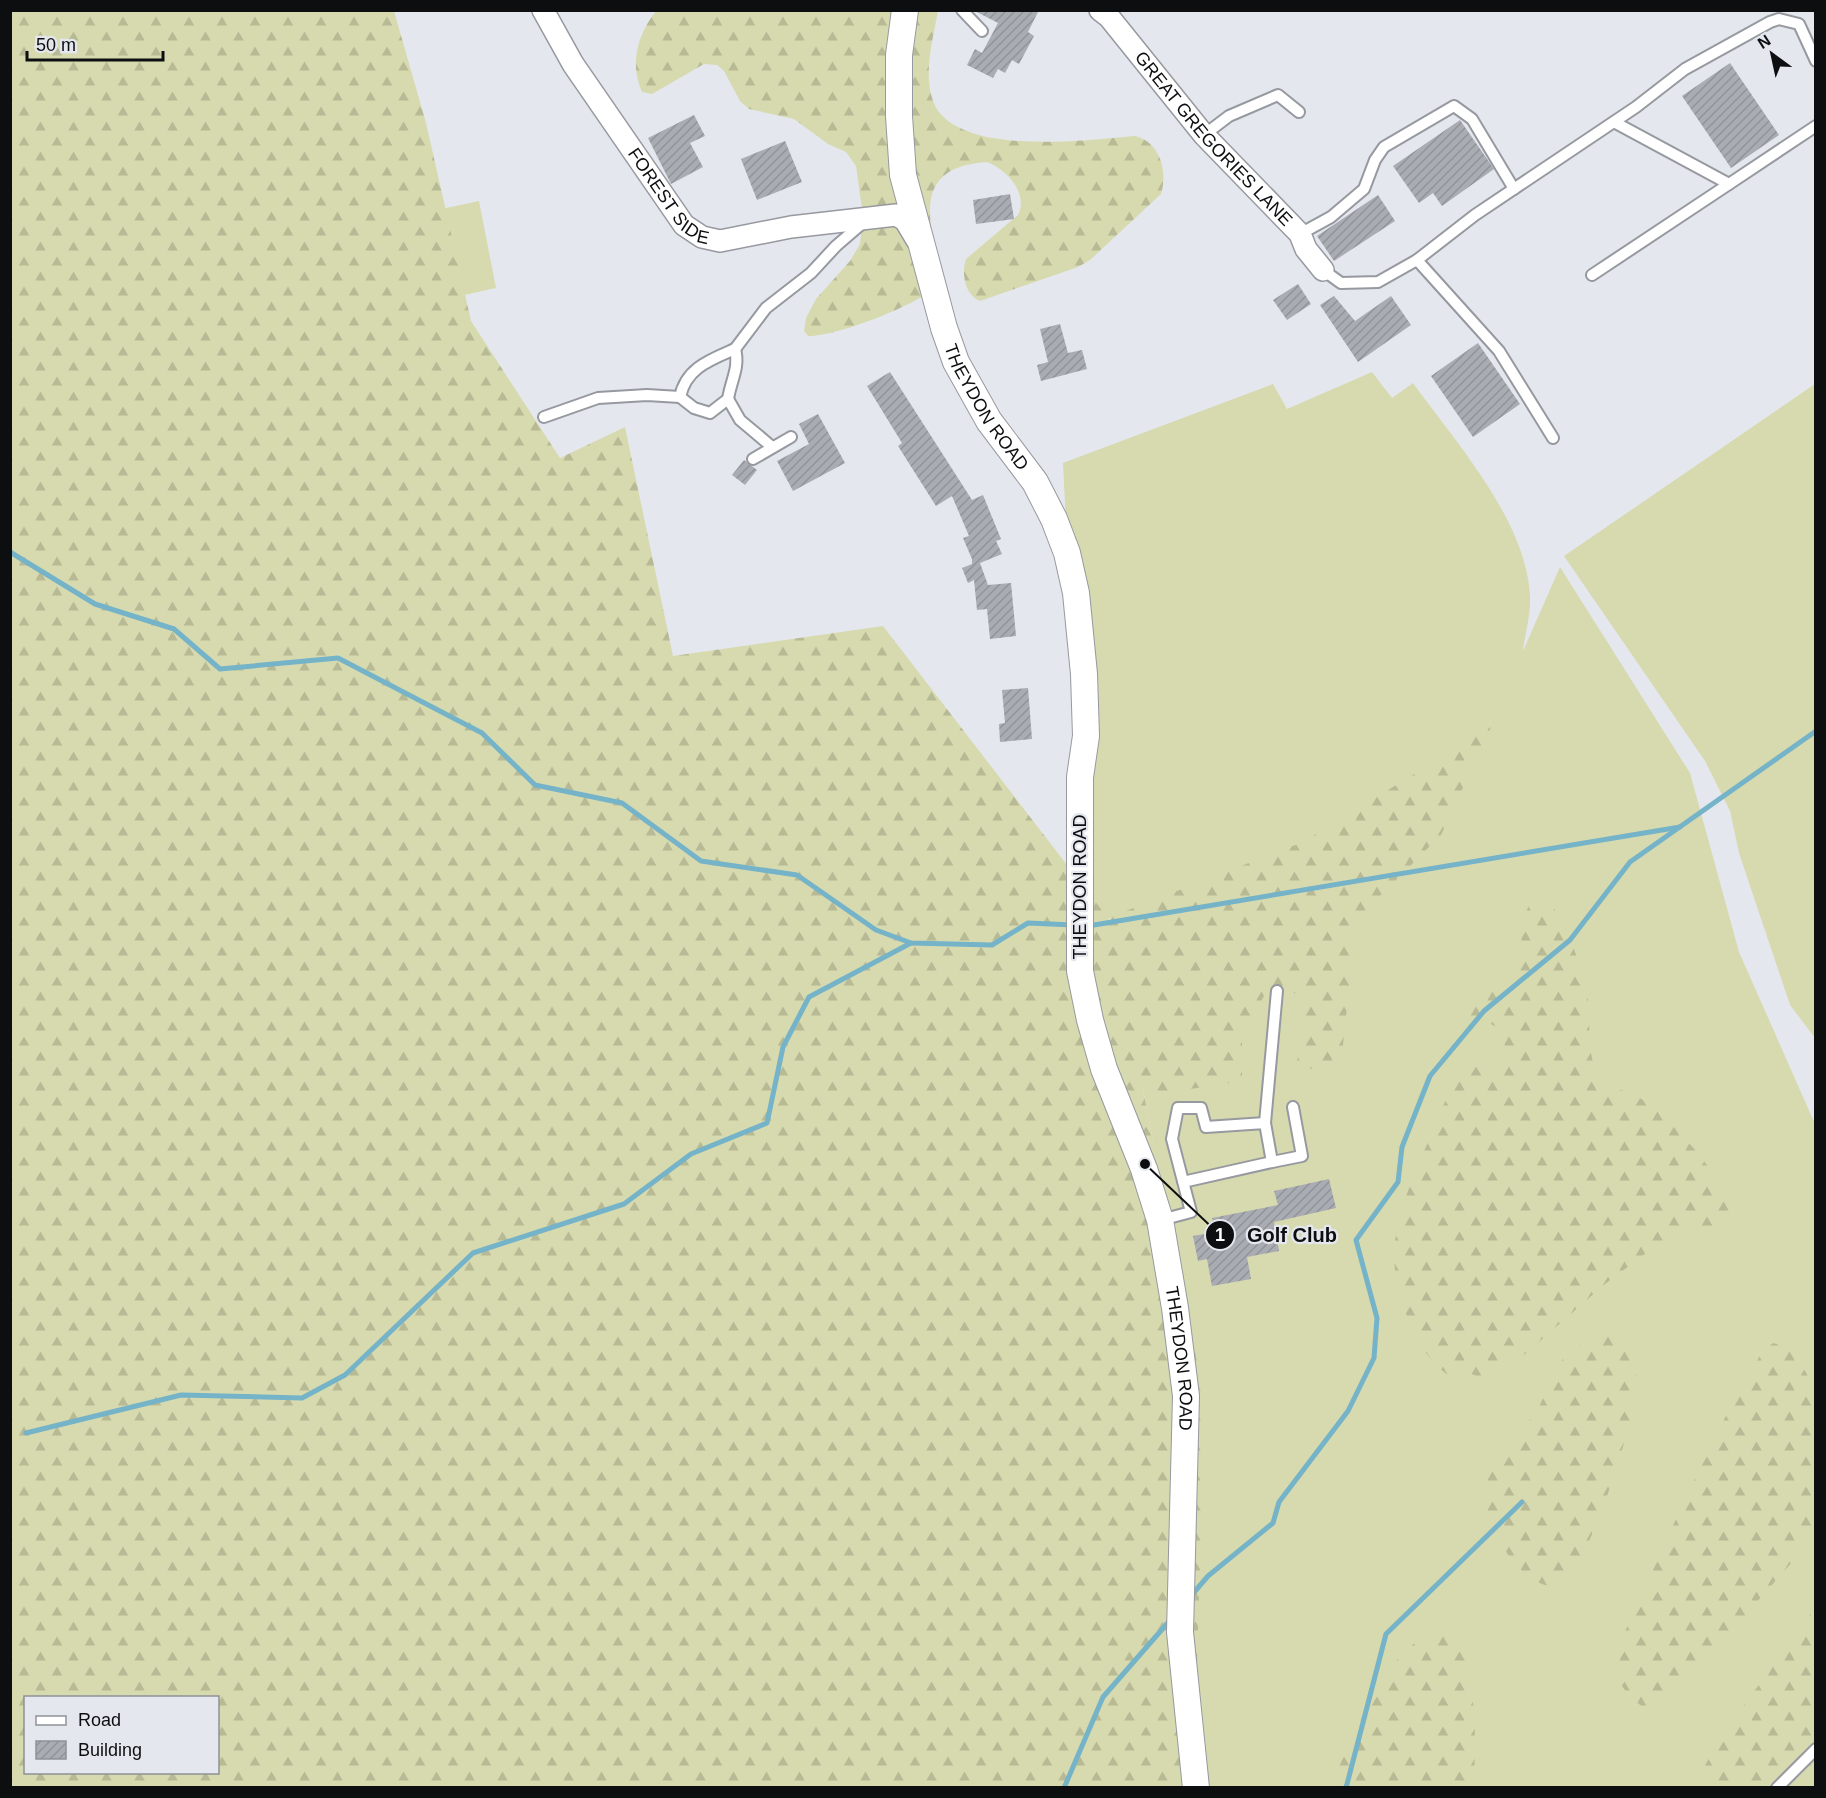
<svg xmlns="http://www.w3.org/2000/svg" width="1826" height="1798" font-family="Arial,sans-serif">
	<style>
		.grass { fill: #d7daae }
		.forest { fill: url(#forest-firs); fill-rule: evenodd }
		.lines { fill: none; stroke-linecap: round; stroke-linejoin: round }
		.stream { stroke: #75b3c9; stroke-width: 5 }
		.building { fill: url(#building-hatch) }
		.service-casing { stroke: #96999f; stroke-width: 14 }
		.minor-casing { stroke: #96999f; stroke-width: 24 }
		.tertiary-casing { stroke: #96999f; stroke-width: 28 }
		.service { stroke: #fff; stroke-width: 10 }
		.minor { stroke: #fff; stroke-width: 21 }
		.tertiary { stroke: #fff; stroke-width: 26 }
		.labels { text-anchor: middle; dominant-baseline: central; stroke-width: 4.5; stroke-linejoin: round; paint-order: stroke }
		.street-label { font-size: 18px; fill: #0d0e10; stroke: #e4e8ee }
		.leader { fill: none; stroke: #0d0e10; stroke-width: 2 }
		.callout-dot { fill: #0d0e10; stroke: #e4e8ee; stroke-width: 2 }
		.mark-label { font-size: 18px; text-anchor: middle; font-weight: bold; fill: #fff }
		.callout-label { font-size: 20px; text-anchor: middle; font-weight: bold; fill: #0d0e10; stroke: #e4e8ee; stroke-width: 4.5; stroke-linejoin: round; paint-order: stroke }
	</style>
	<defs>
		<pattern id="forest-firs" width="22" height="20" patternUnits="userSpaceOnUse" patternTransform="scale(1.5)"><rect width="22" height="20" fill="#d7daae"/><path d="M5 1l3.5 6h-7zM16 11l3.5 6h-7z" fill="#b7ba95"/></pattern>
		<pattern id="building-hatch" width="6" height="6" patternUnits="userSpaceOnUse" patternTransform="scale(1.5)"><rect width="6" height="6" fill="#a9adb3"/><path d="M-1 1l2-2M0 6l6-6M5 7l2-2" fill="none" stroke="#909499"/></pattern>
	</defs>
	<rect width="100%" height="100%" fill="#e4e8ee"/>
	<g class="grass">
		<path d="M479,201L496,288L455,297L437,210Z"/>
		<path d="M1372,372L1392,398L1413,383C1457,444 1526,520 1530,596C1531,614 1525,634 1523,651L1560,567L1690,773L1739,952L1815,1124V1787H1063L1167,1214L1110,918L1086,926L1063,463L1273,384L1287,409Z"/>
		<path d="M1815,384V1038L1790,1005L1739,853L1730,811L1705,761L1564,556Z"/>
	</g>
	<g class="forest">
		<path d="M11,11H394L426,123L471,321L560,458L625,427L673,656L883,626L1111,922L1110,917L1303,842L1491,727L1441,835L1356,920L1341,1064L1296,1071L1306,992L1264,996L1242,1033V1081L1146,1096L1142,1085L1205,1402L1195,1727L1201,1773L1210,1770L1217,1772L1226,1787L11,1788ZM26,1698H218V1772H26Z"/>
		<path d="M656,11H938C933,39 923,73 933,101C954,158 1088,140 1135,136C1160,142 1168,171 1161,194L1090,260L1078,267L980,301C965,295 961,274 966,259L1018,215C1029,193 1006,169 987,162C912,167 928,219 941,272C938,278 935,288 929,292C908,308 834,337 808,336L804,331L806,318L816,299L850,261L860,244L863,216L856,166L846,152L828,144L794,119L749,109L740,101L724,71L717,65L704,64L652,94L642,92C629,63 638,34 656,11Z"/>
		<path d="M1542,897C1563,908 1583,971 1587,994C1592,1021 1585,1050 1598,1075C1605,1089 1625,1089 1637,1096C1668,1116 1732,1182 1732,1220L1727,1226L1686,1229L1654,1247L1605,1284L1525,1354L1491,1377L1482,1378L1461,1370L1450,1376C1414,1354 1389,1282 1395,1241C1400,1206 1414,1174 1428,1142C1437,1119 1447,1092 1464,1073C1476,1060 1492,1070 1505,1059L1504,1031L1491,1024L1466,1020L1464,1016C1470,1006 1483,991 1495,990C1503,990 1506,995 1514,991C1525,965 1516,920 1533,899Z"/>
		<path d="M1611,1334C1628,1339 1638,1366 1637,1383C1635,1419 1590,1567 1560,1584C1541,1595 1508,1560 1502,1544C1495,1527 1483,1507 1486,1488C1491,1457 1517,1437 1535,1413C1544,1401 1545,1389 1551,1376C1561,1355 1588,1335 1611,1334Z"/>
		<path d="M1773,1343L1787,1347L1795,1354L1815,1388V1536L1687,1681L1660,1705L1647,1710C1633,1700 1617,1687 1617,1668C1616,1645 1636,1607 1646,1586C1681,1507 1716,1428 1761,1354Z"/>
		<path d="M1815,1608V1787L1692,1788L1723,1734Z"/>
		<path d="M1447,1632L1459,1637C1476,1681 1477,1741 1473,1787H1330C1348,1750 1383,1658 1420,1640C1429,1636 1438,1635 1447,1632Z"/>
	</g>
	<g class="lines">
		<g class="stream">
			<path d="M10,552L95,604L174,629L220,669L338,658L482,733L535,785L622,803L701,861L797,875L876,930L911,943L992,945L1028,923L1073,925"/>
			<path d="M1088,926L1680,827"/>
			<path d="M26,1433L181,1395L302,1398L345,1375L473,1253L624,1204L691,1154L767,1123L783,1047L809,997L911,943"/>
			<path d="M1190,1597L1208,1576L1273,1523L1279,1502L1348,1411L1374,1358L1377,1318L1356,1240L1398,1182L1402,1147L1430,1076L1484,1011L1570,940L1630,862L1816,731"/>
			<path d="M1064,1788L1103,1697L1172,1618"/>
			<path d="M1346,1788L1386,1634L1522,1502"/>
		</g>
	</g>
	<g class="building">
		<path d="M973,10H1039L1028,32L1034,36L1019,64L1012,60L1005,73L998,69L993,78L967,65L975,49L982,53L998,23Z"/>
		<path d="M1730,63L1779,135L1731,168L1682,96Z"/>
		<path d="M694,115L705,136L690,143L703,167L671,184L648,138Z"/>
		<path d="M1460,120L1494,169L1442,206L1433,193L1419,203L1393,166Z"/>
		<path d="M785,141L802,182L757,200L741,159Z"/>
		<path d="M1010,194L1014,219L976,224L973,200Z"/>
		<path d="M1378,195L1395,221L1334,261L1317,236Z"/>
		<path d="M1298,284L1311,304L1287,320L1273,300Z"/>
		<path d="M1334,296L1355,321L1391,296L1411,325L1358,362L1320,305Z"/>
		<path d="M1060,324L1068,353L1082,350L1087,369L1041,381L1037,365L1048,362L1040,329Z"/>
		<path d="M1478,343L1520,404L1473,437L1431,376Z"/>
		<path d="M890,372L972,500L983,495L1001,539L996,541L1002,554L980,563L988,585L1011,583L1016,636L990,639L987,609L977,610L974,580L968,583L962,568L972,564V559L963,538L969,536L952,496L936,506L898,446L902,443L867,386Z"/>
		<path d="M818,414L845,463L793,491L777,461L809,444L799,424Z"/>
		<path d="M744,460L757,470L745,485L732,475Z"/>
		<path d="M1028,688L1032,739L1000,742L999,724L1005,723L1002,690Z"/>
		<path d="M1329,1179L1336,1208L1274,1222L1279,1251L1247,1257L1251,1279L1212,1286L1207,1259L1198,1261L1193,1236L1215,1232L1212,1218L1278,1205L1274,1191Z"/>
	</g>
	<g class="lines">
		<g class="service-casing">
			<g id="service">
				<path d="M962,10L982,31"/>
				<path d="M1614,122L1729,184L1816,126"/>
				<path d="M1204,135L1229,116L1278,95L1299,112"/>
				<path d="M1300,234L1331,217L1364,189L1375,160L1384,147L1454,106L1472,119L1514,189"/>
				<path d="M1417,260L1499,351L1553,438"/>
				<path d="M1323,270L1341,283L1378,282L1417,260L1475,215L1636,107L1685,69L1770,22L1779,19L1799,24L1816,61"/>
				<path d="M1592,275L1729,184"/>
				<path d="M735,349L766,308L811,273L836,246L865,221"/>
				<path d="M735,349C740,367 731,380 728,399L710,413L694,408L680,397C686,368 710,360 735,349Z"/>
				<path d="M728,399L740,420L771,446"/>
				<path d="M544,417L598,398L647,395L680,397"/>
				<path d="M753,459L791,437"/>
				<path d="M1265,1123L1277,991"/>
				<path d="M1272,1162L1302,1156L1293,1107"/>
				<path d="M1161,1220L1191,1212L1172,1139L1178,1108H1201L1206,1127L1265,1123L1272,1162L1183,1182"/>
				<path d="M1777,1788L1816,1749"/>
			</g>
		</g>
		<g class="minor-casing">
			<g id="minor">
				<path id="s1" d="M543,10L573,64L684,225L702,237L720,241L791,227L896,215L905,220L917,240"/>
				<path id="s2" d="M1100,10L1109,17L1204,135L1300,234L1306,249L1323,270"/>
			</g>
		</g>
		<g class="tertiary-casing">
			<g id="tertiary">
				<path id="s3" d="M905,10L899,55V116L903,175L944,328L956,362L989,421L1035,482L1054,519L1067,553L1076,593L1084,674L1086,736L1080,777V971L1090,1020L1104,1069L1144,1169L1160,1220L1175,1308L1186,1396L1180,1632L1196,1788"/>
			</g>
		</g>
		<use href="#service" class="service"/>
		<use href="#minor" class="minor"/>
		<use href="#tertiary" class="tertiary"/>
	</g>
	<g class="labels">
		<g class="street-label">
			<text stroke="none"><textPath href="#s2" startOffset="172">GREAT GREGORIES LANE</textPath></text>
			<text stroke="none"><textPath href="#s1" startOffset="226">FOREST SIDE</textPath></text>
			<text stroke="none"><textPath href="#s3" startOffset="414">THEYDON ROAD</textPath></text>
			<text transform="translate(1080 887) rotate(-90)">THEYDON ROAD</text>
			<text stroke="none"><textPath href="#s3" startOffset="1404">THEYDON ROAD</textPath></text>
		</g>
	</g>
	<path class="leader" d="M1145 1164L1220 1235"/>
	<g class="callout-dot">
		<circle cx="1145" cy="1164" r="6"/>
		<circle cx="1220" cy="1235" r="15"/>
	</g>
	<g class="mark-label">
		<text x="1220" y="1241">1</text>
	</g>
	<g class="callout-label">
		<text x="1292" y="1242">Golf Club</text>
	</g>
	<rect width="1826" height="1798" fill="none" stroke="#0d0e10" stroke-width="24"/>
	<rect x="24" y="1696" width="195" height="78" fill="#e4e8ee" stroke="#8e9195" stroke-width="1.5"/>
	<rect x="36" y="1716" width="30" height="9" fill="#ffffff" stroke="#8e9195" stroke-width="1.5"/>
	<text x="78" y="1726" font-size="18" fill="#0d0e10">Road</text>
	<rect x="36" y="1741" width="30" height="18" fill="url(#building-hatch)" stroke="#8e9195" stroke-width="1.5"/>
	<text x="78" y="1756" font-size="18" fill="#0d0e10">Building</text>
	<g transform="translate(1772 54) rotate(327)" stroke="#e4e8ee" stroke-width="4.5" paint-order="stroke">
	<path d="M0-4.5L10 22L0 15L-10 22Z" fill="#0d0e10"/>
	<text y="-9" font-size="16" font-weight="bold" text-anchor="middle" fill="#0d0e10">N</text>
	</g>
	<path d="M27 51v9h136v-9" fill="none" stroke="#0d0e10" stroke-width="3"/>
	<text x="36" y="51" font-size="18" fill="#0d0e10" stroke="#e4e8ee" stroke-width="4.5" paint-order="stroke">50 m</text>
</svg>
